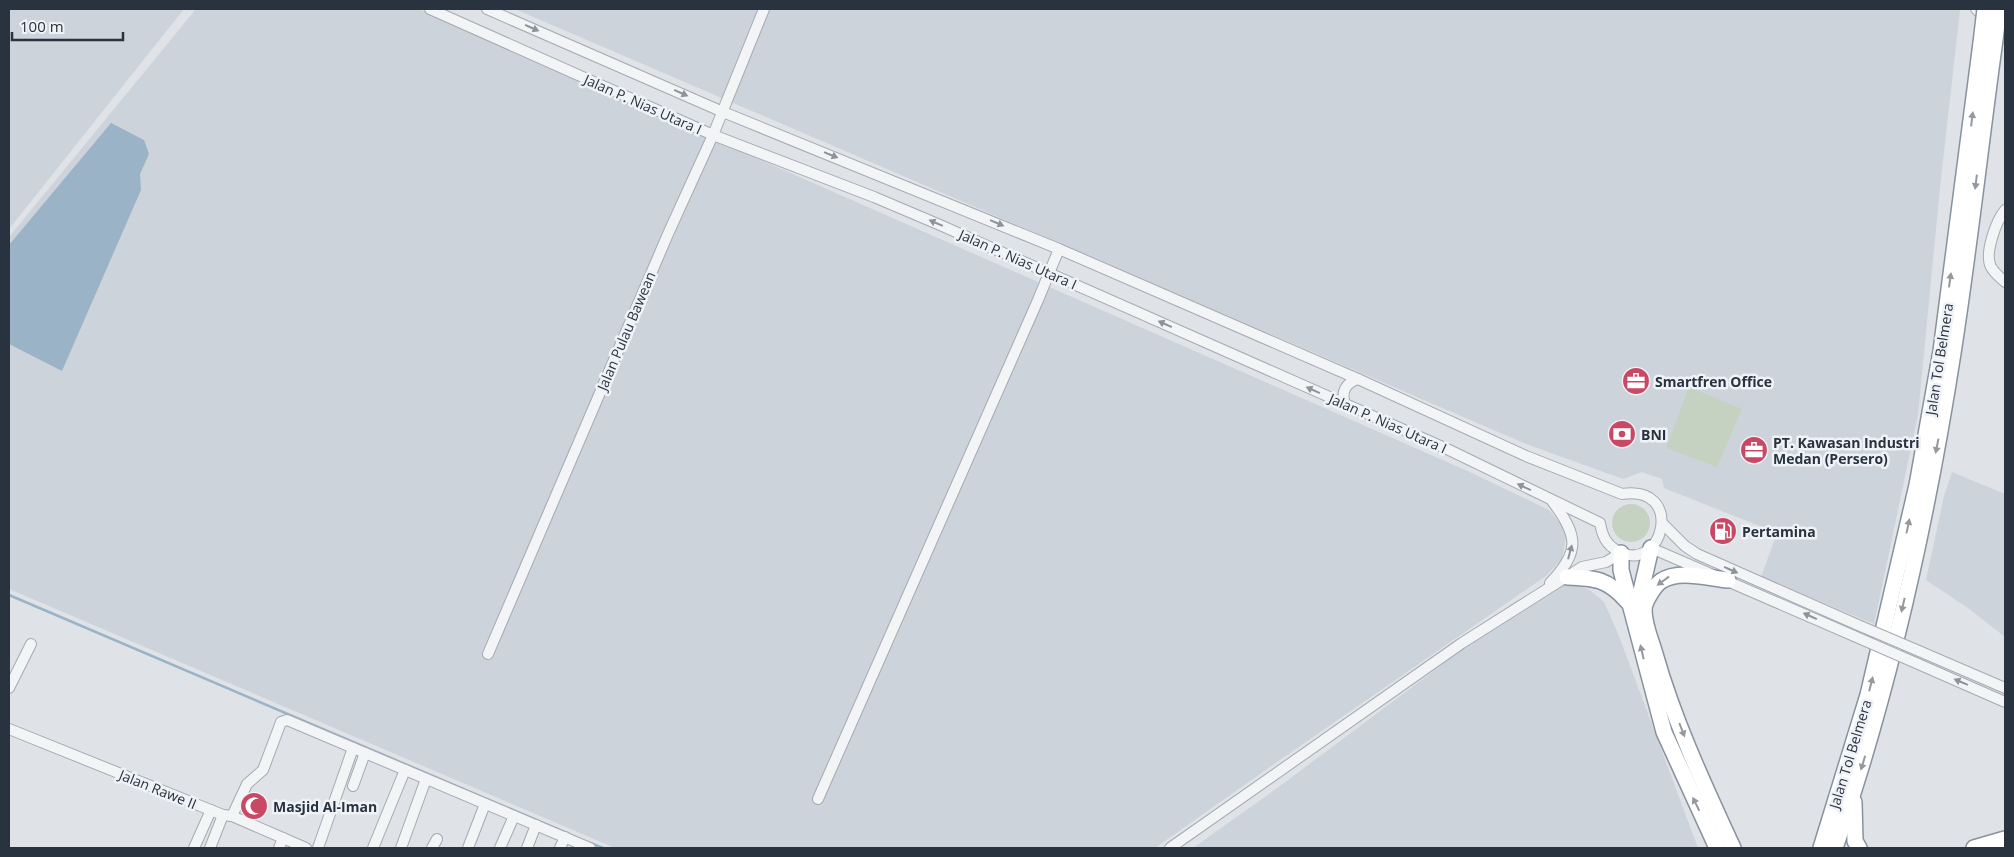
<svg xmlns="http://www.w3.org/2000/svg" width="2014" height="857" font-family="'Open Sans',sans-serif">
	<style>
		.built { fill: #cdd3da }
		.green { fill: #c6d2c1 }
		.water { fill: #9bb3c7 }
		.lines { fill: none; stroke-linecap: round; stroke-linejoin: round }
		.stream { stroke: #9bb3c7; stroke-width: 2.5 }
		.minor-casing { stroke: #a5aab2; stroke-width: 12 }
		.highway-casing { stroke: #87929e; stroke-width: 18 }
		.minor { stroke: #f2f4f6; stroke-width: 10 }
		.highway { stroke: #fff; stroke-width: 15 }
		.minor-bridge-casing { stroke: #a5aab2; stroke-width: 12; stroke-linecap: butt }
		.highway-bridge-casing { stroke: #87929e; stroke-width: 18; stroke-linecap: butt }
		.minor-bridge { stroke: #f2f4f6; stroke-width: 10 }
		.highway-bridge { stroke: #fff; stroke-width: 15 }
		.oneway { fill: #8e939a }
		.oneway2 { fill: #94989f }
		.labels { text-anchor: middle; dominant-baseline: central; stroke-width: 5; stroke-linejoin: round; paint-order: stroke }
		.street-label { font-size: 14px; fill: #29323f; stroke: #eff2f6 }
		.poi-label { font-size: 14px; font-weight: bold; fill: #29323f; stroke: #eff2f6; text-anchor: start }
	</style>
	<rect width="100%" height="100%" fill="#dfe3e8"/>
	<g class="built">
		<path d="M9,9H184L9,229Z"/>
		<path d="M196,9H418L1472,473L1549,510L1563,527L1566,538L1562,559L1546,576L1277,762L1155,848H615L9,589V237Z"/>
		<path d="M515,9H1958L1960,10L1940,188L1918,415L1874,624L1761,577L1777,533L1664,488L1662,479L1642,472L1623,479L1526,444Z"/>
		<path d="M1952,472L2005,494V637L1968,608L1926,580L1944,496Z"/>
		<path d="M1555,580L1574,582L1591,591L1604,602L1619,636L1698,848H1193L1276,789Z"/>
	</g>
	<g class="green">
		<path d="M1689,387L1742,409L1717,467L1666,448Z"/>
		<circle cx="1631" cy="523" r="19"/>
	</g>
	<path class="water" d="M111,123L144,140L149,154L140,174L141,190L62,371L9,344V245Z"/>
	<g class="lines">
		<g class="stream">
			<path d="M9,595L569,834"/>
			<path d="M590,843L603,848"/>
		</g>
		<g class="minor-casing">
			<g id="minor">
				<path d="M430,9L713,135L874,197L940,225L1445,448L1600,523C1602,535 1606,545 1618,551C1663,576 1686,484 1622,494L1526,456L1358,379L1059,249L723,112L487,9"/>
				<path d="M1976,9L2005,38"/>
				<path d="M2005,210C1996,221 1984,254 1991,267C1995,274 2001,278 2005,282"/>
				<path d="M1345,405C1341,392 1345,383 1358,379"/>
				<path d="M1663,524L1685,546L1697,554L1858,625"/>
				<path d="M1651,548L1854,636"/>
				<path d="M1550,583C1581,551 1578,535 1552,501"/>
				<path d="M1919,651L2005,688"/>
				<path d="M488,654L668,234L713,135L764,9"/>
				<path d="M1916,663L2005,702"/>
				<path d="M9,688L31,644"/>
				<path d="M9,729L223,815L232,816L306,848"/>
				<path d="M353,786L365,753"/>
				<path d="M818,799L1038,300L1059,249"/>
				<path d="M232,816L247,784L263,770L281,722L287,720L590,848"/>
				<path d="M194,848L211,810"/>
				<path d="M210,848L223,815"/>
				<path d="M279,848L283,838"/>
				<path d="M318,848L353,748"/>
				<path d="M373,848L405,770"/>
				<path d="M401,848L426,779"/>
				<path d="M432,848L437,839"/>
				<path d="M468,848L485,804"/>
				<path d="M500,848L514,816"/>
				<path d="M527,848L536,825"/>
				<path d="M560,848L565,837"/>
				<path d="M1170,848L1462,643L1582,567L1606,562L1621,553"/>
			</g>
		</g>
		<g class="highway-casing">
			<g id="highway">
				<path d="M1621,553V570L1664,732L1717,848"/>
				<path d="M1567,577C1596,578 1608,579 1628,602"/>
				<path d="M1728,580C1707,578 1679,569 1661,581C1654,586 1644,602 1644,610C1644,625 1651,640 1655,654C1674,721 1704,785 1733,848"/>
				<path d="M1644,608L1641,591L1651,548"/>
				<path d="M1854,802L1855,841L1859,848"/>
				<path d="M1821,848L1868,695L1917,485L1941,351L1981,43"/>
				<path d="M1835,848C1890,688 1927,520 1953,353C1969,251 1980,148 1994,47"/>
				<path d="M1974,848L2005,839"/>
			</g>
		</g>
		<use href="#minor" class="minor"/>
		<use href="#highway" class="highway"/>
		<g class="minor-bridge-casing">
			<g id="minor-bridge">
				<path d="M1858,625L1919,651"/>
				<path d="M1854,636L1916,663"/>
			</g>
		</g>
		<g class="highway-bridge-casing">
			<g id="highway-bridge">
				<path d="M1981,43L1985,9"/>
				<path d="M1994,47L1999,9"/>
			</g>
		</g>
		<use href="#minor-bridge" class="minor-bridge"/>
		<use href="#highway-bridge" class="highway-bridge"/>
	</g>
	<defs><path id="oneway-solid" d="M-6-.8H1V-3.2L6.5 0L1 3.2V.8H-6Z" transform="scale(1.25)"/></defs>
	<g class="oneway">
		<use href="#oneway-solid" transform="translate(532 28) rotate(24)"/>
		<use href="#oneway-solid" transform="translate(681 93) rotate(24)"/>
		<use href="#oneway-solid" transform="translate(831 155) rotate(22)"/>
		<use href="#oneway-solid" transform="translate(936 223) rotate(-157)"/>
		<use href="#oneway-solid" transform="translate(997 223) rotate(23)"/>
		<use href="#oneway-solid" transform="translate(1165 324) rotate(-156)"/>
		<use href="#oneway-solid" transform="translate(1313 390) rotate(-156)"/>
		<use href="#oneway-solid" transform="translate(1524 487) rotate(-155)"/>
		<use href="#oneway-solid" transform="translate(1570 552) rotate(-75)"/>
		<use href="#oneway-solid" transform="translate(1731 570) rotate(24)"/>
		<use href="#oneway-solid" transform="translate(1810 616) rotate(-156)"/>
		<use href="#oneway-solid" transform="translate(1961 682) rotate(-157)"/>
	</g>
	<g class="oneway2">
		<use href="#oneway-solid" transform="translate(1972 119) rotate(-83)"/>
		<use href="#oneway-solid" transform="translate(1976 182) rotate(97)"/>
		<use href="#oneway-solid" transform="translate(1950 280) rotate(-82)"/>
		<use href="#oneway-solid" transform="translate(1937 446) rotate(101)"/>
		<use href="#oneway-solid" transform="translate(1908 526) rotate(-78)"/>
		<use href="#oneway-solid" transform="translate(1663 581) rotate(144)"/>
		<use href="#oneway-solid" transform="translate(1903 605) rotate(103)"/>
		<use href="#oneway-solid" transform="translate(1642 652) rotate(-103)"/>
		<use href="#oneway-solid" transform="translate(1871 684) rotate(-76)"/>
		<use href="#oneway-solid" transform="translate(1682 730) rotate(69)"/>
		<use href="#oneway-solid" transform="translate(1863 763) rotate(107)"/>
		<use href="#oneway-solid" transform="translate(1696 804) rotate(-116)"/>
	</g>
	<defs>
		<g id="office-disc" transform="scale(1.4375)"><circle r="9.5" fill="#c94864" stroke="#eff2f6"/><path d="M-6-3h4V-5.5h4V-3h4V5H-6ZM-1-4.5V-3h2v-1.5ZM-6 0V1H6V0Z" fill="#fff"/></g>
		<g id="bank-disc" transform="scale(1.4375)"><circle r="9.5" fill="#c94864" stroke="#eff2f6"/><path d="M-6-4H6V4H-6ZM0-2.3a2.3 2.3 0 1 0 0 4.6a2.3 2.3 0 1 0 0-4.6Z" fill="#fff"/></g>
		<g id="fuel-disc" transform="scale(1.4375)"><circle r="9.5" fill="#c94864" stroke="#eff2f6"/><path d="M-5.5-6h7V0h2V4h1.3V-2.5L3-4.5l.8-.8L6-3V5H2.5V1h-1V6h-7ZM-4.2-4.7v3.2H.2V-4.7Z" fill="#fff"/></g>
		<g id="mosque-disc" transform="scale(1.4375)"><circle r="9.5" fill="#c94864" stroke="#eff2f6"/><path d="M3.5-4.9A6 6 0 1 0 3.5 4.9A5 5 0 1 1 3.5-4.9Z" fill="#fff"/></g>
	</defs>
	<g fill-rule="evenodd">
		<use href="#office-disc" x="1636" y="381"/>
		<use href="#bank-disc" x="1622" y="434"/>
		<use href="#office-disc" x="1754" y="450"/>
		<use href="#fuel-disc" x="1723" y="531"/>
		<use href="#mosque-disc" x="254" y="806"/>
	</g>
	<g class="labels">
		<g class="street-label">
			<text transform="translate(643 104) rotate(24)">Jalan P. Nias Utara I</text>
			<text transform="translate(1018 259) rotate(24)">Jalan P. Nias Utara I</text>
			<text transform="translate(626 331) rotate(-67)">Jalan Pulau Bawean</text>
			<text transform="translate(1939 359) rotate(-81)">Jalan Tol Belmera</text>
			<text transform="translate(1388 423) rotate(24)">Jalan P. Nias Utara I</text>
			<text transform="translate(1850 754) rotate(-73)">Jalan Tol Belmera</text>
			<text transform="translate(158 789) rotate(22)">Jalan Rawe II</text>
		</g>
		<g class="poi-label">
			<text x="1655" y="381">Smartfren Office</text>
			<text x="1641" y="434">BNI</text>
			<text x="1773" y="442">PT. Kawasan Industri<tspan x="1773" dy="16">Medan (Persero)</tspan></text>
			<text x="1742" y="531">Pertamina</text>
			<text x="273" y="806">Masjid Al-Iman</text>
		</g>
	</g>
	<rect width="2014" height="857" fill="none" stroke="#29323f" stroke-width="20"/>
	<path d="M12 32v8h111v-8" fill="none" stroke="#29323f" stroke-width="2.5"/>
	<text x="20" y="32" font-size="15" fill="#29323f" stroke="#eff2f6" stroke-width="4" paint-order="stroke">100 m</text>
</svg>
